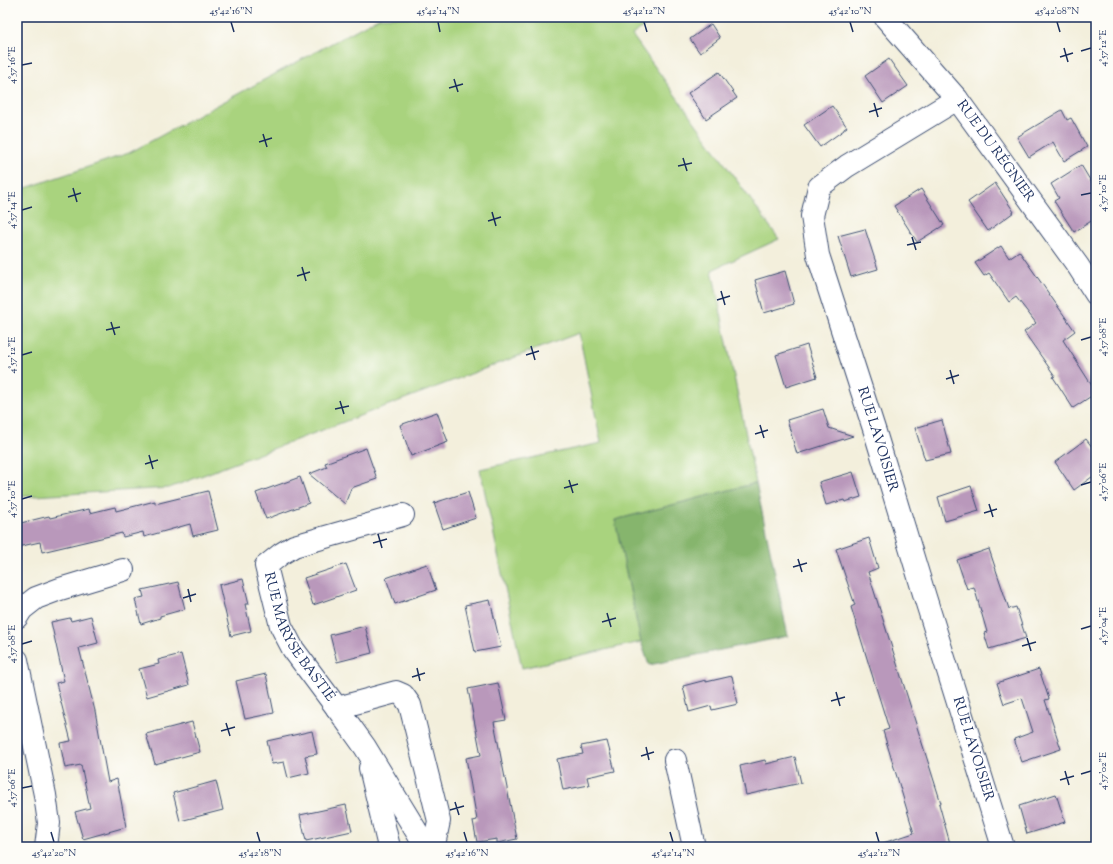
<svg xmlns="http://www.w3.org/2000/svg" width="1113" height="864" font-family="'Sorts Mill Goudy',serif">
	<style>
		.green { fill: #a9d37e; stroke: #62816e }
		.forest { fill: #86b56d; stroke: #507266 }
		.building { fill: #b998bb }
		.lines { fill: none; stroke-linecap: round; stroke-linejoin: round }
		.street-casing { stroke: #3b4c71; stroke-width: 24 }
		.street { stroke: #fff; stroke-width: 22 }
		.ticks { fill: none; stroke: #1b2f5e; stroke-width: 1.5 }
		.labels { text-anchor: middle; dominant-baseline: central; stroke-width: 4; stroke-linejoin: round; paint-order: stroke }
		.street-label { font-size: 14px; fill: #1b2f5e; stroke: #fdfcf7 }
		.neatline { fill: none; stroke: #1b2f5e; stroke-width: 1.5 }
		.ticks-label { font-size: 10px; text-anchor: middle; fill: #1b2f5e }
	</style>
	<rect width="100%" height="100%" fill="#fdfcf7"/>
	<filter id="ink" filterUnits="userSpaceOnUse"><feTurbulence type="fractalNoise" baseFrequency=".025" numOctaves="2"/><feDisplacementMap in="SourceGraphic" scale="8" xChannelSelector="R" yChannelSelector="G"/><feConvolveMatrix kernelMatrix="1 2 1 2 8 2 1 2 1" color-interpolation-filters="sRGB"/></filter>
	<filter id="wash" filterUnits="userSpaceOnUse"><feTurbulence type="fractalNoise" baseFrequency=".012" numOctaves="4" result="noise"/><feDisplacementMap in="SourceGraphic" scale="16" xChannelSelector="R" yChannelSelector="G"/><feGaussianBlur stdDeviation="0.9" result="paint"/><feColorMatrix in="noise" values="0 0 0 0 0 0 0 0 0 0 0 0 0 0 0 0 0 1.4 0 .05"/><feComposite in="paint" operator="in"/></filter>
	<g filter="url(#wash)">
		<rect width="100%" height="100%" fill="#f3efdc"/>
		<path class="green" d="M380,17H657L632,35L779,239L712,270L756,483L615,520L641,642L522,668L480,469L601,443L579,333L169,488L17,497V191L129,153Z"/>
		<path class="forest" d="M756,483L788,636L649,665L641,642L615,520Z"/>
		<g id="blocks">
			<g class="building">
				<path d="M711,24L720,38L700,53L690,39Z"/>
				<path d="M889,59L908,86L883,103L865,76Z"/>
				<path d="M719,72L737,98L706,119L688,93Z"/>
				<path d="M832,106L847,127L844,129V130L820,147L804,125Z"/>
				<path d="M1062,110L1067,120L1071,118L1087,147L1064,161L1053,142L1029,157L1017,137Z"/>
				<path d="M1081,165L1096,190V218L1074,232L1054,201L1059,198L1051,184Z"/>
				<path d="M995,183L1014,212L988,231L968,202Z"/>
				<path d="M921,189L944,225L917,242L894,206Z"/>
				<path d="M865,229L878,269L851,277L838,236Z"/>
				<path d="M1001,246L1009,258L1019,251L1075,331L1063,340L1096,392V393L1073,408L1053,377L1055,376L1024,332L1036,323L1016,297L1009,302L989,273L984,276L975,263Z"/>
				<path d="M785,271L794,304L764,313L755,280Z"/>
				<path d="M807,345L817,377L786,387L776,355Z"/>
				<path d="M823,409L829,428L853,436L797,454L787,420Z"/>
				<path d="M437,412L448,442L411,456L400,425Z"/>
				<path d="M942,420L951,454L925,460L915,428Z"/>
				<path d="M1086,439L1096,452V474L1074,490L1055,462Z"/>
				<path d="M366,448L377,479L351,488L345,504L309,474L327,467L325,463Z"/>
				<path d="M853,472L861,497L845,502L844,500L826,505L819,482Z"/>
				<path d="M300,477L309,503L266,519L256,493Z"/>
				<path d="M971,486L979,511L945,521L938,497Z"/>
				<path d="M208,491L218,530L193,536L190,524L144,537L143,532L123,537L122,533L42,552L40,542L17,547V524L49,516L50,518L89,509L90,513L115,507L116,511L155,501V504Z"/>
				<path d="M468,492L476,518L443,529L434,503Z"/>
				<path d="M869,538L878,568L868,572L941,803L939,804L951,847H884L883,843L914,833L883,731L889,729L851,607L855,605L836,549Z"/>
				<path d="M989,549L1009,609L1016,607L1026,638L989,649L984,633L987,632L974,587L967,589L957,560Z"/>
				<path d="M346,564L356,590L313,605L304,578Z"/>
				<path d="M427,564L436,590L395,604L386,578Z"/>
				<path d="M243,579L249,604H245L251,631L231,636L219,585Z"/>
				<path d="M178,582L185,609L160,616V618L141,624L135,599L144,597L142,590Z"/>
				<path d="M490,600L501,647L475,652L465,605Z"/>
				<path d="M91,616L98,643L79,648L95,711L108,782L117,779L126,827L83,839L75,812L90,808L81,765L65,768L60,743L71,741L56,683L64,681L51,622L70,618L71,621Z"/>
				<path d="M365,626L372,653L337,662L330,635Z"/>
				<path d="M181,654L189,685L147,697L139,669L159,664L158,660Z"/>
				<path d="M1039,669L1049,699L1045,700L1061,749L1022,762L1014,739L1033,732L1022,698L1004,704L997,683Z"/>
				<path d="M266,674L274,713L245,719L236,681Z"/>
				<path d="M732,676L738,704L712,710L711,706L689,712L683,686L706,680V682Z"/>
				<path d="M498,683L506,720L494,722L517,839L497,843V839L477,842L473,821L477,820L466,758L481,755L468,689Z"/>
				<path d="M192,722L200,752L155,764L146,734Z"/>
				<path d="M312,731L317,754L305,756L309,773L288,778L284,762L272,764L267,741Z"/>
				<path d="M607,741L615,771L587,777L589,785L563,790L557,759L583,754L581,746Z"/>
				<path d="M795,757L801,783L746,795L740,766L765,760L766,764Z"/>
				<path d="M216,781L223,810L180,821L173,793Z"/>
				<path d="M1056,794L1065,822L1027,834L1019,806Z"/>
				<path d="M346,805L352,831L306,841L300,815Z"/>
			</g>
		</g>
	</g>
	<g filter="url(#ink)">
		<use href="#blocks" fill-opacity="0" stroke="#3b4c71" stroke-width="1"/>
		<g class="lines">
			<g class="street-casing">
				<g id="street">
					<path id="s1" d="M885,17L957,99L1078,266L1096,294"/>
					<path id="s2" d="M957,99L847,166L819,187L812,216L818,255L875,432L925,597L1003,847"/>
					<path id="s3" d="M403,515L294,546L281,554L266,566L281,626L293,649L337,708L365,747L426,847"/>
					<path d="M17,617L22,609L36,598L60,589L123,570"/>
					<path d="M17,660L45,795L49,823L46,847"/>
					<path d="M337,708L396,692L403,695L410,705L439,821L435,840L429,847"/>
					<path d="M675,760L694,847"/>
					<path d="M370,768L389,847"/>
				</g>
			</g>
			<use href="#street" class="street"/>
		</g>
	</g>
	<path class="ticks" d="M231,22L234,32M438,22L440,32M644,22L647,32M850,22L853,32M1057,22L1060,32M1064,48L1068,62M1081,51L1091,48M1060,57L1073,53M22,65L32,63M454,79L458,92M449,88L463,84M874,103L878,117M869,112L882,108M263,134L267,147M259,142L272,138M683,158L687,171M678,166L692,163M73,188L77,202M1081,195L1091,193M68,197L81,193M22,210L32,207M492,212L496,226M488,221L501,217M912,237L916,250M907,245L921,242M302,267L306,281M297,276L310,272M721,291L725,305M717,300L730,296M111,322L115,335M106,330L120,327M1081,340L1091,337M531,346L535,360M22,355L32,352M526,355L539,351M950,370L954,384M946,379L959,375M340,401L344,414M335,409L349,406M760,425L764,438M755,434L768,430M149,455L153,469M145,464L158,460M569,480L573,493M1081,485L1091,482M564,488L578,484M22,499L32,496M989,504L993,517M984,513L997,509M378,534L382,548M373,543L387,539M798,559L802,572M793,567L807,563M188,589L191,602M183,598L196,594M607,613L611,627M602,622L616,618M1081,629L1091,626M1027,638L1031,651M22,644L32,641M1022,646L1036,642M417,668L420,681M412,677L425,673M836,692L840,706M831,701L845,697M226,723L230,736M221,731L235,727M646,747L649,760M641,756L654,752M1065,771L1069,785M1081,774L1091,771M1060,780L1074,776M22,788L32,786M455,802L459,815M450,810L464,806M51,832L54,842M257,832L260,842M464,832L467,842M670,832L673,842M876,832L879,842"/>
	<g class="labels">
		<g class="street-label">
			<text stroke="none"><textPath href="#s1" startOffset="174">RUE DU RÉGNIER</textPath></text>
			<text stroke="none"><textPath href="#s2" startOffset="427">RUE LAVOISIER</textPath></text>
			<text stroke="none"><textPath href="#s3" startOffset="227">RUE MARYSE BASTIÉ</textPath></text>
			<text stroke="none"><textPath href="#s2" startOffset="751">RUE LAVOISIER</textPath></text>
		</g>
	</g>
	<rect width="1113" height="864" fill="none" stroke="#fdfcf7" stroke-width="44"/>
	<rect x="22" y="22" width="1069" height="820" class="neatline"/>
	<g class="ticks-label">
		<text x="231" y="14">45°42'16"N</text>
		<text x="438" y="14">45°42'14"N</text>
		<text x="644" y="14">45°42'12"N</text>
		<text x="850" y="14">45°42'10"N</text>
		<text x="1057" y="14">45°42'08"N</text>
		<text transform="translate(1102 48) rotate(-90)" y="4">4°57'12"E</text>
		<text transform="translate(11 65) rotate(-90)" y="4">4°57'16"E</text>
		<text transform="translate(1102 193) rotate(-90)" y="4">4°57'10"E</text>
		<text transform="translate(11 210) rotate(-90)" y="4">4°57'14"E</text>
		<text transform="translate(1102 337) rotate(-90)" y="4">4°57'08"E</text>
		<text transform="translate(11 355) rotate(-90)" y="4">4°57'12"E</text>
		<text transform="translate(1102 482) rotate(-90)" y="4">4°57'06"E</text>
		<text transform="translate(11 499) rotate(-90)" y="4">4°57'10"E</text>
		<text transform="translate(1102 626) rotate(-90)" y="4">4°57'04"E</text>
		<text transform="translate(11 644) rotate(-90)" y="4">4°57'08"E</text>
		<text transform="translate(1102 771) rotate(-90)" y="4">4°57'02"E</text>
		<text transform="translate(11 788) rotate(-90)" y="4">4°57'06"E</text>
		<text x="54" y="856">45°42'20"N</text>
		<text x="260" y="856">45°42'18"N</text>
		<text x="467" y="856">45°42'16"N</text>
		<text x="673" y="856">45°42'14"N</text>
		<text x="879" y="856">45°42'12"N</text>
	</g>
</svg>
